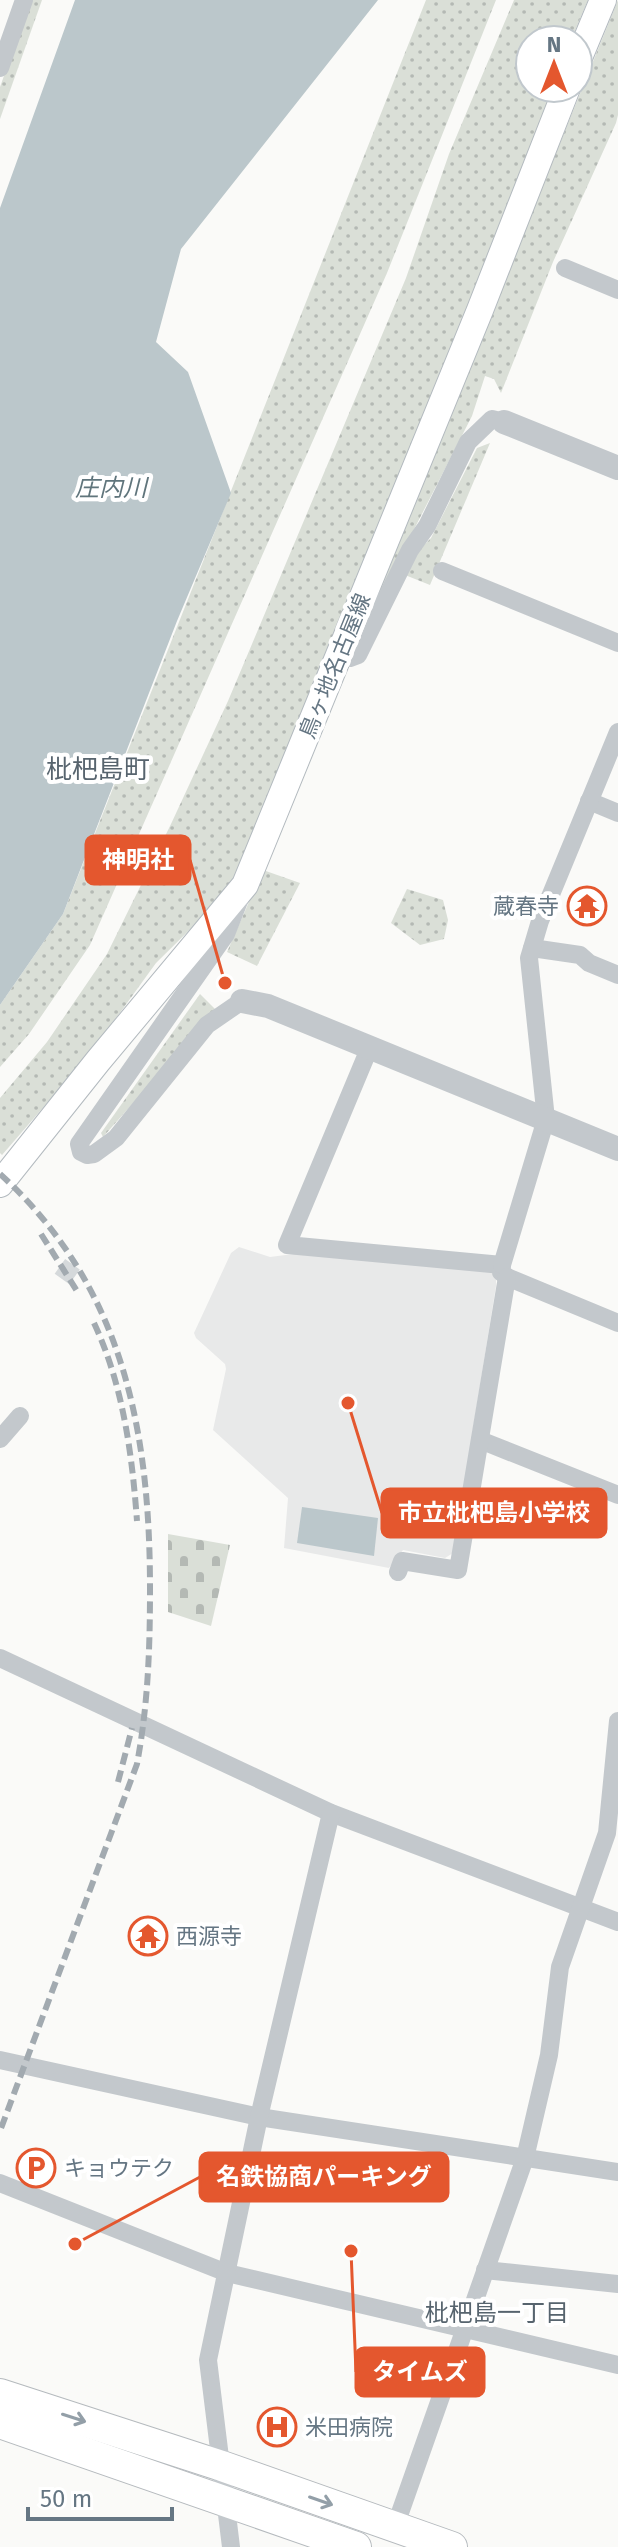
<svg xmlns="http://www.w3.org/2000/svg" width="618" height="2547" font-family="'Fira Sans','Noto Sans JP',sans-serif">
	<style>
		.built { fill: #e8e9e9 }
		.grass { fill: url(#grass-dots) }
		.cemetery { fill: url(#cemetery-stones) }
		.water { fill: #bbc7cb }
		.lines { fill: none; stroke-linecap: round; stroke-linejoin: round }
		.minor-tunnel { stroke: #d5d9db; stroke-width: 18; stroke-dasharray: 18 9; stroke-linecap: butt }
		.secondary-casing { stroke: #b3babf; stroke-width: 28 }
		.primary-casing { stroke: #b5babe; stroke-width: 32 }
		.minor { stroke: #c3c8cc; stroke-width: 18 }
		.tertiary { stroke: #c3c8cc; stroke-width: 24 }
		.secondary { stroke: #fff; stroke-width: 26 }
		.primary { stroke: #fff; stroke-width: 30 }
		.rail { stroke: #a2aab0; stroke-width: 6; stroke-dasharray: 12 6; stroke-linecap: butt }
		.oneway { stroke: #939fa8 }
		.labels { text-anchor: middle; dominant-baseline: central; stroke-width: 8; stroke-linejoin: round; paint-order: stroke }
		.street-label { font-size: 22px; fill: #657683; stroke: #fff }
		.poi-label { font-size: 22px; fill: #657683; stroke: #fff; text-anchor: start }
		.water-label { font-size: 24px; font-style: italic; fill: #60757c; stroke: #fff }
		.neighbourhood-label { font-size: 24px; fill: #57646e; stroke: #fff }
		.quarter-label { font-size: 26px; fill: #57646e; stroke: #fff }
		.leader { fill: none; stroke: #e4572e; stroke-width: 3 }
		.callout-dot { fill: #e4572e; stroke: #fff; stroke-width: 3 }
		.callout { fill: #e4572e; stroke: #e4572e; stroke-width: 3 }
		.callout-label { font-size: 24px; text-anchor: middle; font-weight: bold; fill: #fff }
	</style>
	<defs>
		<pattern id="grass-dots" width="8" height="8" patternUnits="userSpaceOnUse" patternTransform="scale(2)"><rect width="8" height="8" fill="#dadfd7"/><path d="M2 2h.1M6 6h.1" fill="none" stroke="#b4b9b4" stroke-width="1.8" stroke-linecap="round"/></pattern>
		<pattern id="cemetery-stones" width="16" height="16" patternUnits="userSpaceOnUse" patternTransform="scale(2)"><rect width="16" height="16" fill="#dadfd7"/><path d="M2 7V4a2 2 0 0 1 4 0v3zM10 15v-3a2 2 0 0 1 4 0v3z" fill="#b4b9b4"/></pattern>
	</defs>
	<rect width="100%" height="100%" fill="#fafaf8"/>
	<path class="built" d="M239,1247L270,1257L301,1253L496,1271V1286L453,1553L445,1558L403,1550L389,1568L284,1548L288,1498L213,1430L226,1369L225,1364L196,1338L194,1333L231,1253Z"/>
	<g class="grass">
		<path d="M31,0H42L0,119V87Z"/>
		<path d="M426,0H496L387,273L90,945L29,1034L0,1067V1005L63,914Z"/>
		<path d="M514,0H588L571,40H530V88H553L473,300L234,886L156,963L93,1050L2,1155L0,1153V1098L47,1042L107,954L171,824L228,701L406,278L449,154Z"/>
		<path d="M618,0V115L616,123L553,262L501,393L494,379L485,376L472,416L362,631Z"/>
		<path d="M490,443L430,585L405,575L419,550L431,538L477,448Z"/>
		<path d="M263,870L300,883L257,966L227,952Z"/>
		<path d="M407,889L443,900L448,920L444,939L420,945L391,923Z"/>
		<path d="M200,994L216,1010L103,1137L101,1133Z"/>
	</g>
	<path class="cemetery" d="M168,1534L230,1545L211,1626L168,1612Z"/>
	<g class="water">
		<path d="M75,0H378L181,249L156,342L188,372L231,493L177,621L63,914L0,1005V208Z"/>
		<path d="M302,1507L378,1518L374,1556L297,1543Z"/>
	</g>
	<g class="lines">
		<path class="minor-tunnel" d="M62,1279L77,1258"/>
		<g class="secondary-casing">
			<g id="secondary">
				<path d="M578,60L603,0"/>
				<path d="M0,1184L98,1061L245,885L480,310L567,88"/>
			</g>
		</g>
		<g class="primary-casing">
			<g id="primary">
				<path d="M0,2394L222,2466L452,2547"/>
				<path d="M0,2423L356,2547"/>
			</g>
		</g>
		<g class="minor">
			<path d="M0,68L24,0"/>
			<path d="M565,268L618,290"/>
			<path d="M442,571L618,643"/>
			<path d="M339,657L350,658L358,655L410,550L427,526L468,442L492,419L504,422"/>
			<path d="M589,801L618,813"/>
			<path d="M239,901L226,934L79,1144L81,1152L87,1155L94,1154L116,1138L207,1025L242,1001"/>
			<path d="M532,948L580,955L589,963L618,975"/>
			<path d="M369,1049L287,1245L502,1265L501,1272L507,1277L618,1323"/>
			<path d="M502,1265L546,1119L529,958L540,921L618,732"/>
			<path d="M0,1439L20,1416"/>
			<path d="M480,1440L618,1495"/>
			<path d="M398,1572L402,1561L458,1570L507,1277"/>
			<path d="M0,1658L331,1813L618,1922"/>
			<path d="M0,2060L259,2117L618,2172"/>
			<path d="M0,2183L227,2273L618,2365"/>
			<path d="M485,2270L618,2284"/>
			<path d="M395,2527L525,2158L549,2055L560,1967L607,1833L618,1721"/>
			<path d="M231,2547L208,2360L259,2117L331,1813"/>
		</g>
		<g class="tertiary">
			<path d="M504,422L618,468"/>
			<path d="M242,1001L268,1006L618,1149"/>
		</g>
		<use href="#secondary" class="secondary"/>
		<use href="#primary" class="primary"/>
		<g class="rail">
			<path d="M0,1174C123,1286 150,1430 150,1589C150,1649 148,1705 137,1764L0,2131"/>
			<path d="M41,1234L77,1291"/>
			<path d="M94,1323C123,1385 132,1453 137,1521"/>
			<path d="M118,1782L132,1728"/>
		</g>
	</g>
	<defs><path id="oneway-shaft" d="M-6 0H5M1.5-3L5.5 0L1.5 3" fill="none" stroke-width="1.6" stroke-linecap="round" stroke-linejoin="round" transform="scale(2)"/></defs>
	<g class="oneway">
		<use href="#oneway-shaft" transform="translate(74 2418) rotate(18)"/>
		<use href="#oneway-shaft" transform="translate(321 2501) rotate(19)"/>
	</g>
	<defs>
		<g id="temple-ring" transform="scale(2)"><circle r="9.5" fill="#fff" stroke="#e4572e" stroke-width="1.5"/><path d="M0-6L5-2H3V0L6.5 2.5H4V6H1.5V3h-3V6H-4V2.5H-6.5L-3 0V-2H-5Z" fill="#e4572e"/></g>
		<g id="parking-ring" transform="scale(2)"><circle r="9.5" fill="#fff" stroke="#e4572e" stroke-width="1.5"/><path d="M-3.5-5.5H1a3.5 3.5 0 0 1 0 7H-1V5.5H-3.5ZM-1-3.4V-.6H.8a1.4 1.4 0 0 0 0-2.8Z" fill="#e4572e"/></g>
		<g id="hospital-ring" transform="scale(2)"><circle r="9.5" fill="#fff" stroke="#e4572e" stroke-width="1.5"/><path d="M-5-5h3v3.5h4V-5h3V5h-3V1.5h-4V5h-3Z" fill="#e4572e"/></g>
	</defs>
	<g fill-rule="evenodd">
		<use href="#temple-ring" x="587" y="906"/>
		<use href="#temple-ring" x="148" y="1936"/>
		<use href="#parking-ring" x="36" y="2168"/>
		<use href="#hospital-ring" x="277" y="2427"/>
	</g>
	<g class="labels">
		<g class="street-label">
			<text transform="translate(335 666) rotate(-68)">鳥ヶ地名古屋線</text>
		</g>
		<g class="poi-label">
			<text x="559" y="906" text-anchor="end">蔵春寺</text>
			<text x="176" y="1936">西源寺</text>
			<text x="64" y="2168">キョウテク</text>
			<text x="305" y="2427">米田病院</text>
		</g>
		<g class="water-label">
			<text x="111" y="488">庄内川</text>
		</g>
		<g class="neighbourhood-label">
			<text x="497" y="2313">枇杷島一丁目</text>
		</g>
		<g class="quarter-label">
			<text x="98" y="769">枇杷島町</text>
		</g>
	</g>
	<path class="leader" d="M225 983L190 860M348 1403L382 1513M75 2244L200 2177M351 2251L356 2372"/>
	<g class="callout-dot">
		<circle cx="225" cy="983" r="8"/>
		<circle cx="348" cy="1403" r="8"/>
		<circle cx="75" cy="2244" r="8"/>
		<circle cx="351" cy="2251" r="8"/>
	</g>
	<g class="callout">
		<rect x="86" y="836" width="104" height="48" rx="8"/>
		<rect x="382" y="1489" width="224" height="48" rx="8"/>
		<rect x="200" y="2153" width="248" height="48" rx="8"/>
		<rect x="356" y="2348" width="128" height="48" rx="8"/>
	</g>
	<g class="callout-label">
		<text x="138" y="868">神明社</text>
		<text x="494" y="1521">市立枇杷島小学校</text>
		<text x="324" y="2185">名鉄協商パーキング</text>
		<text x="420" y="2380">タイムズ</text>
	</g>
	<g transform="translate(554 64)"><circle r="38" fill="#ffffff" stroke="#c1c8cd" stroke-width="2"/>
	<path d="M0-6L14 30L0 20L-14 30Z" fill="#e4572e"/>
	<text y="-12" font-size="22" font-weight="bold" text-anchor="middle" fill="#657683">N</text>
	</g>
	<path d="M28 2507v12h144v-12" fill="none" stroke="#657683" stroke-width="4"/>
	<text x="40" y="2507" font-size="24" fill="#657683" stroke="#ffffff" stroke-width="6" paint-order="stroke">50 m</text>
</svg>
